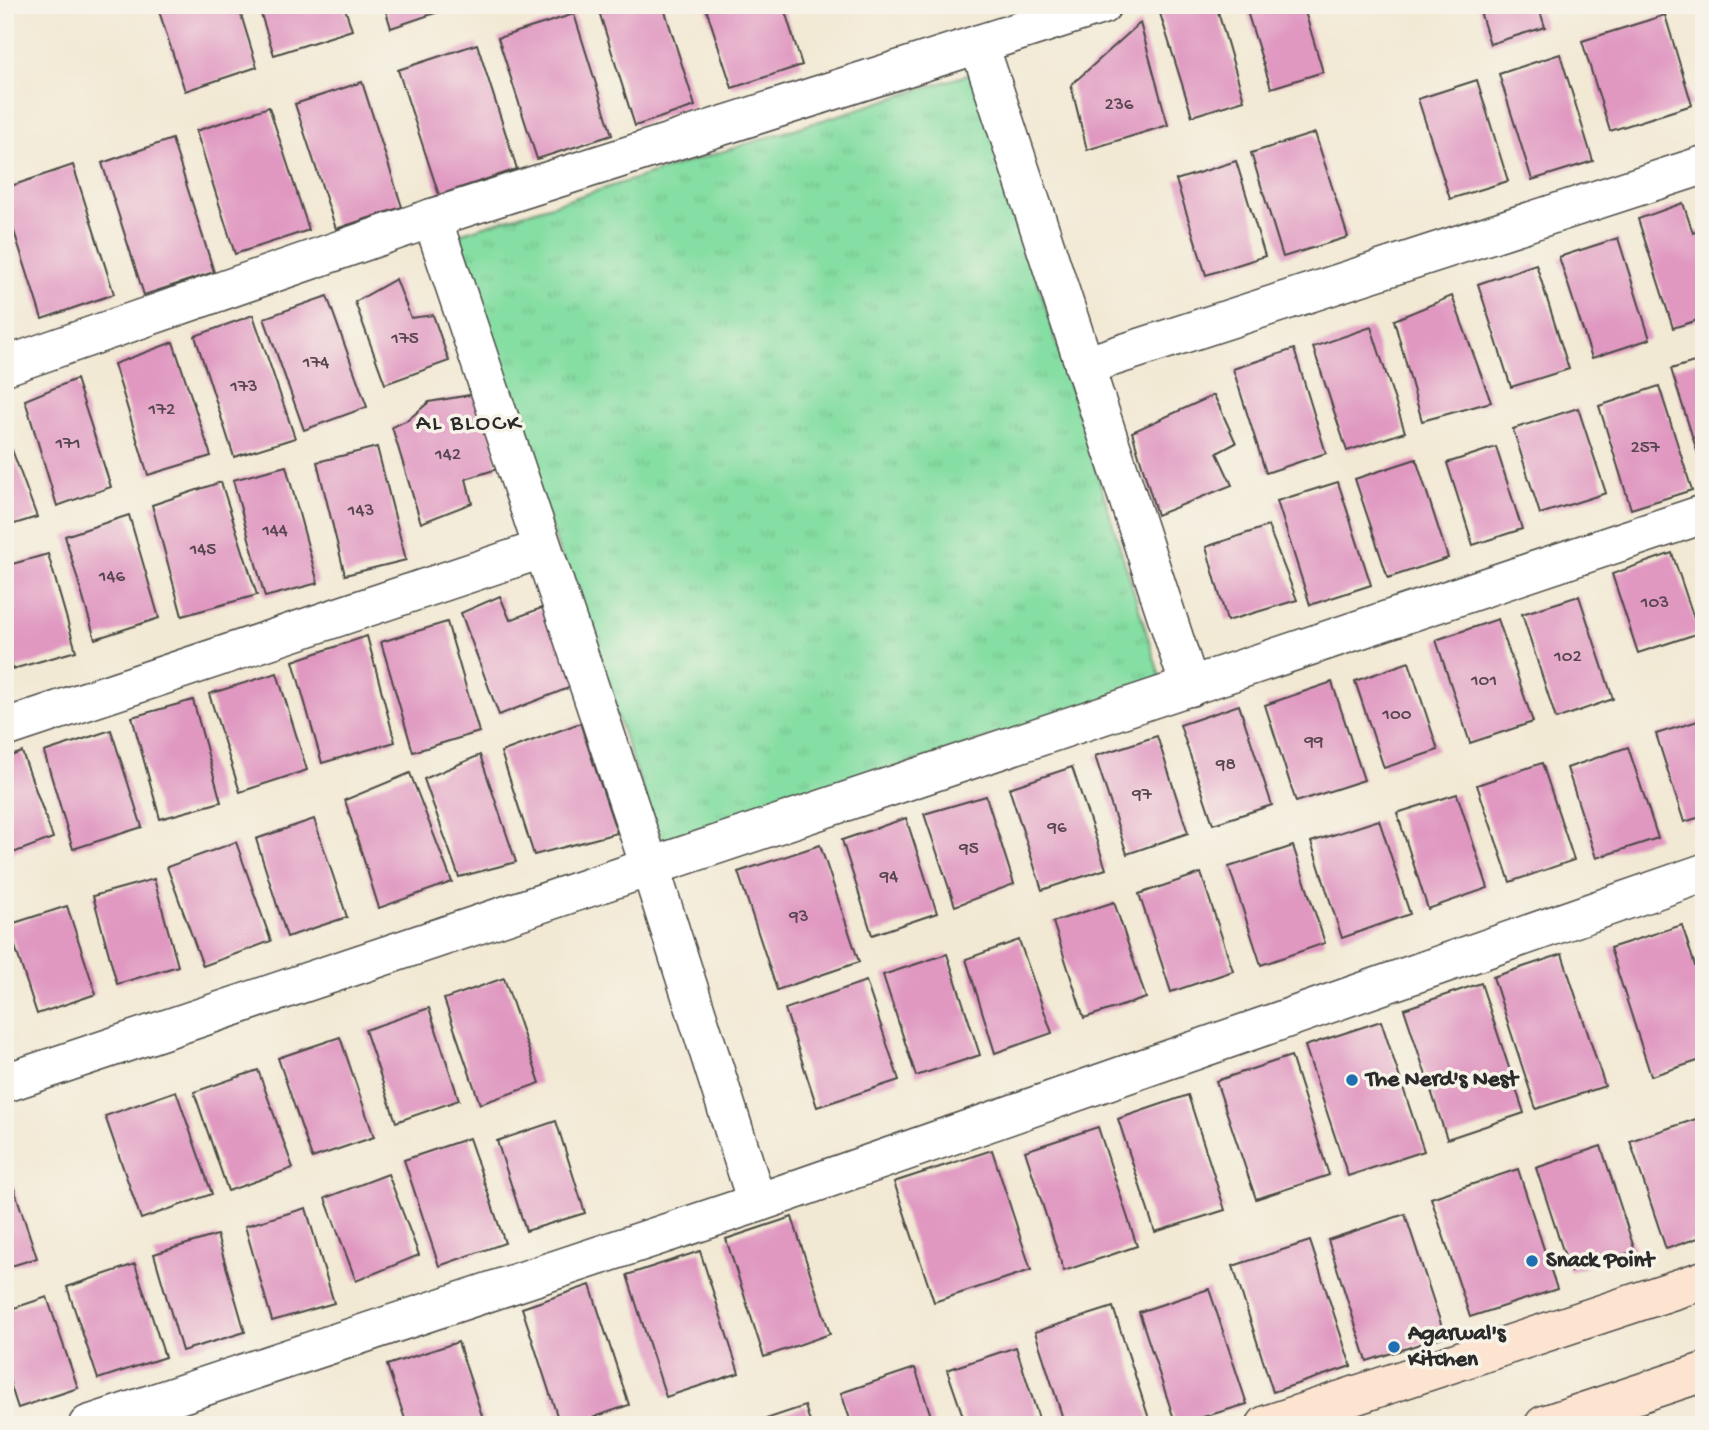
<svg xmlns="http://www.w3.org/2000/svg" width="1709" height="1430" font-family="'Gochi Hand',sans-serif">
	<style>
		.park { fill: url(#park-tufts); stroke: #588467; stroke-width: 2 }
		.building { fill: #e098c1 }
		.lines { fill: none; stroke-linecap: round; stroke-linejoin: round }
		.minor-casing { stroke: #494844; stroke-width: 41 }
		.secondary-casing { stroke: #494844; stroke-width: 41 }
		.minor { stroke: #fff; stroke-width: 38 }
		.secondary { stroke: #fde4d1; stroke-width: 38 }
		.poi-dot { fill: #1f6fb2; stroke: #f7f3e8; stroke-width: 2.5 }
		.labels { text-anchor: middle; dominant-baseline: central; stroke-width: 7; stroke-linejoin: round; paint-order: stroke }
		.number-label { font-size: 19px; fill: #584650 }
		.poi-label { font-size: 23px; font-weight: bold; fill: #2b2b2b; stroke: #f7f3e8; text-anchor: start }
		.neighbourhood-label { font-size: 24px; letter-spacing: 2px; fill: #2b2b2b; stroke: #f7f3e8 }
	</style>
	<defs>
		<pattern id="park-tufts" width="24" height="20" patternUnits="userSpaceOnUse" patternTransform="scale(1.75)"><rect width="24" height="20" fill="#85dea3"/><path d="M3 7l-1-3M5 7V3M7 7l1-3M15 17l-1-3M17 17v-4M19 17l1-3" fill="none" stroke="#73bf8c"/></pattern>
	</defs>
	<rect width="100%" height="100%" fill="#f7f3e8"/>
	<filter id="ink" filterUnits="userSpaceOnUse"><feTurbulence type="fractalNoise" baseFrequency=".0143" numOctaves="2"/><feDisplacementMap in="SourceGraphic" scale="14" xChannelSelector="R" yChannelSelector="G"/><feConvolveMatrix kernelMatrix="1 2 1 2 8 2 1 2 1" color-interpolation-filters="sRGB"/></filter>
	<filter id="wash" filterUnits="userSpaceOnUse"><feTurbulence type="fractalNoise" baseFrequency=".00686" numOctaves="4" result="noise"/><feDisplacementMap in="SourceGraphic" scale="28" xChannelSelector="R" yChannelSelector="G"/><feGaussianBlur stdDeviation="1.57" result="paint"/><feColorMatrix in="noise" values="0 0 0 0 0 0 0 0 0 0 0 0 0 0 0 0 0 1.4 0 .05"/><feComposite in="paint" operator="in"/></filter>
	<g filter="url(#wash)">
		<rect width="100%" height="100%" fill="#f2e9d4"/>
		<path class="park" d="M973,73L1162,683L661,842L546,513L459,234Z"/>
		<g id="blocks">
			<g class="building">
				<path d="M157,5H238L257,67L185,91Z"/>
				<path d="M258,5H344L352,30L274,55Z"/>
				<path d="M384,5H456V6L391,28Z"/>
				<path d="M597,5H663L695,106L635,126Z"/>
				<path d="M705,5H783L802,65L732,88Z"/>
				<path d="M1173,5H1216L1244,100L1192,116L1159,10Z"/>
				<path d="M1245,5H1303L1323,72L1271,88Z"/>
				<path d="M1478,5H1538L1545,27L1490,44Z"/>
				<path d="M574,14L612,135L537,159L498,38Z"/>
				<path d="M1665,15L1692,105L1610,131L1582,41Z"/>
				<path d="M1140,23L1168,125L1087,150L1071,85Z"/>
				<path d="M477,44L517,169L439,195L398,70Z"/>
				<path d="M1560,54L1593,161L1532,180L1499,74Z"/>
				<path d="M1477,80L1508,181L1450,199L1418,99Z"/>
				<path d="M362,82L402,207L336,229L295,104Z"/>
				<path d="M269,107L309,230L235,254L196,131Z"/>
				<path d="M1315,133L1348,237L1283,257L1251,153Z"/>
				<path d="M172,139L214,272L144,295L102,163Z"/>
				<path d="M1236,161L1265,256L1206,275L1176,180Z"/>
				<path d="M73,165L114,294L42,319L5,203V188Z"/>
				<path d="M1683,203L1693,233L1704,229V318L1673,328L1638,219Z"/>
				<path d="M1618,238L1650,339L1592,358L1559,257Z"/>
				<path d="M1536,264L1569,369L1511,387L1478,284Z"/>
				<path d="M396,279L411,318L433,315L449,361L385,384L355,302Z"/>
				<path d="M327,296L367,407L304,430L264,318Z"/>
				<path d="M1452,296L1491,402L1422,421L1394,320Z"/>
				<path d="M253,315L295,438L234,457L195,336Z"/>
				<path d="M1371,327L1405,432L1347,451L1313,347Z"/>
				<path d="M173,342L211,456L148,475L114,364Z"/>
				<path d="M1294,349L1326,453L1266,473L1233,369Z"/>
				<path d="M1704,359V470H1703L1671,369Z"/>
				<path d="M76,379L111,487L57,506L25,400Z"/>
				<path d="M1659,386L1692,490L1631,509L1599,406Z"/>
				<path d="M488,392L497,469L466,479L472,503L421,523L392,427L408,420L429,402Z"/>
				<path d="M1214,395L1236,443L1217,453L1232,485L1157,515L1132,432Z"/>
				<path d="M1578,408L1606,493L1540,514L1513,429Z"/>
				<path d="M5,431L37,517L5,527Z"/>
				<path d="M377,447L406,560L345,575L317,462Z"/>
				<path d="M1496,447L1522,529L1473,545L1447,463Z"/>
				<path d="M1416,459L1448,558L1388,578L1355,479Z"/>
				<path d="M286,466L318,583L265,597L233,480Z"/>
				<path d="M221,482L257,595L182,616L152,505Z"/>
				<path d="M1338,482L1371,585L1310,605L1277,501Z"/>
				<path d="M129,515L159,618L95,639L65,536Z"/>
				<path d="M1268,526L1297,600L1227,621L1206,547Z"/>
				<path d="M1672,553L1699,633L1638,653L1612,574Z"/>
				<path d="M48,554L76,651L13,669L5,642V566Z"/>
				<path d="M500,596L510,620L544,607L579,684L499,715L461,613Z"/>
				<path d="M1579,596L1613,699L1556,719L1522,614Z"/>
				<path d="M1498,619L1533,722L1470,743L1436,640Z"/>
				<path d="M447,622L479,732L413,752L381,642Z"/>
				<path d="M367,636L395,742L322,763L293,661Z"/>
				<path d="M1409,662L1438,750L1384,768L1355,681Z"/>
				<path d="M277,673L307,770L240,792L209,694Z"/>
				<path d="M1332,682L1364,780L1296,802L1265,705Z"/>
				<path d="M193,700L221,802L160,819L132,717Z"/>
				<path d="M1239,705L1272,805L1213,824L1180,725Z"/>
				<path d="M1704,719V816L1684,822L1656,734Z"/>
				<path d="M580,723L617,833L534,855L501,752Z"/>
				<path d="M111,730L142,827L73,849L44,752Z"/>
				<path d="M1157,736L1188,833L1127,854L1095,756Z"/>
				<path d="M1628,747L1658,838L1596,858L1567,768Z"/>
				<path d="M22,752L53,838L5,856V758Z"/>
				<path d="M480,755L516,862L459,877L424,779Z"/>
				<path d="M1542,763L1574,860L1510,882L1477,785Z"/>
				<path d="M1072,767L1106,869L1042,890L1009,788Z"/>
				<path d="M410,773L452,882L379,908L345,800Z"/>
				<path d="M1457,794L1488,888L1428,909L1397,813Z"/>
				<path d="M986,796L1014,884L955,906L924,814Z"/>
				<path d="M906,818L937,913L872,935L842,840Z"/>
				<path d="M314,819L347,917L287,937L256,839Z"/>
				<path d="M1379,820L1410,914L1342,938L1311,842Z"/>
				<path d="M236,842L271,941L203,966L167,867Z"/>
				<path d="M820,845L859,962L777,990L738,872Z"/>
				<path d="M1293,846L1325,943L1261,965L1229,867Z"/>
				<path d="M1201,873L1233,971L1171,992L1139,894Z"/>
				<path d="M154,879L178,966L117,984L93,896Z"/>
				<path d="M1114,902L1146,998L1084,1018L1053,922Z"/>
				<path d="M67,906L96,994L37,1014L8,925Z"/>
				<path d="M1682,925L1701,985L1704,984V1059L1651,1076L1610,948Z"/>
				<path d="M1019,940L1052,1033L995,1053L966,959Z"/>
				<path d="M947,954L980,1055L916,1076L883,975Z"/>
				<path d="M1562,954L1605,1086L1536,1109L1493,977Z"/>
				<path d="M504,978L540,1083L480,1104L444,999Z"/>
				<path d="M866,981L899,1080L817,1107L785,1009Z"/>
				<path d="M1481,983L1524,1113L1447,1139L1404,1009Z"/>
				<path d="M429,1008L459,1100L396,1122L365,1030Z"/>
				<path d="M1381,1021L1424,1151L1348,1176L1305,1046Z"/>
				<path d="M340,1037L374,1137L312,1158L278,1058Z"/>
				<path d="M1291,1056L1329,1175L1256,1199L1216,1081Z"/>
				<path d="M258,1070L293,1168L228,1191L194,1092Z"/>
				<path d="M176,1091L212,1194L141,1219L105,1116Z"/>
				<path d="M1188,1095L1225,1210L1155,1232L1118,1119Z"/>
				<path d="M1699,1118L1704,1134V1236L1666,1249L1630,1141Z"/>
				<path d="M556,1121L585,1213L526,1231L497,1141Z"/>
				<path d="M1098,1127L1137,1246L1064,1271L1025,1151Z"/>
				<path d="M469,1138L505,1243L439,1266L404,1160Z"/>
				<path d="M1601,1146L1635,1251L1570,1272L1536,1168Z"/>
				<path d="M992,1150L1031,1270L934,1302L894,1182Z"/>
				<path d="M5,1161L37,1258L5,1268Z"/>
				<path d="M1518,1169L1557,1289L1470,1317L1431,1198Z"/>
				<path d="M388,1174L419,1255L356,1281L325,1198Z"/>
				<path d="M306,1208L334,1303L272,1321L245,1226Z"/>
				<path d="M1405,1214L1445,1336L1367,1361L1328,1240Z"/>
				<path d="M792,1217L830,1334L764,1357L726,1239Z"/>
				<path d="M217,1235L245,1332L182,1351L154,1254Z"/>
				<path d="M1310,1241L1351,1366L1273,1392L1233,1266Z"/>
				<path d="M700,1251L739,1373L666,1397L627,1275Z"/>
				<path d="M135,1264L165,1357L98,1379L67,1287Z"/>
				<path d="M590,1285L629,1405L572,1425H560L522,1308Z"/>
				<path d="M1209,1289L1247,1404L1176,1425L1139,1312Z"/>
				<path d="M47,1297L78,1388L18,1408L5,1368V1311Z"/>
				<path d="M1113,1307L1151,1425H1065L1035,1332Z"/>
				<path d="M458,1342L485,1425H407L387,1365Z"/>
				<path d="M1016,1347L1041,1425H966L947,1370Z"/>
				<path d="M915,1368L934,1425H852L841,1393Z"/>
				<path d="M805,1406L811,1425H751V1424Z"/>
			</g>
		</g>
	</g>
	<g filter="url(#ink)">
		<use href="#blocks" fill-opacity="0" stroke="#494844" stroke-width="2"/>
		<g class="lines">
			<g class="minor-casing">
				<g id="minor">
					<path d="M979,44L1190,687"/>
					<path d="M432,218L650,867L757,1203"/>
					<path d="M5,366L432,218L1102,5"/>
					<path d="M1084,366L1704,165"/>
					<path d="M5,728L542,549"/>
					<path d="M5,1083L1704,514"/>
					<path d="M88,1425L757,1203L1704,873"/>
				</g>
			</g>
			<g class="secondary-casing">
				<g id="secondary">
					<path d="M1266,1425L1704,1280"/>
					<path d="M1544,1425L1704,1372"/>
				</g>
			</g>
			<use href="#minor" class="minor"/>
			<use href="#secondary" class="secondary"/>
		</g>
	</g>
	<g class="poi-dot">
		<circle cx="1352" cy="1080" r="7"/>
		<circle cx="1532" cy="1261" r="7"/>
		<circle cx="1394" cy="1347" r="7"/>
	</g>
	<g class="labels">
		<g class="number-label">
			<text x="1119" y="105">236</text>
			<text x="405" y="339">175</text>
			<text x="316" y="363">174</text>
			<text x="244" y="387">173</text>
			<text x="162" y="410">172</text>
			<text x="68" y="444">171</text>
			<text x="1645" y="448">257</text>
			<text x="448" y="455">142</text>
			<text x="361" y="511">143</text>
			<text x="275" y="531">144</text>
			<text x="203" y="550">145</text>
			<text x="112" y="577">146</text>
			<text x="1655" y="603">103</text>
			<text x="1568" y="657">102</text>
			<text x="1484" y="681">101</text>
			<text x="1397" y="715">100</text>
			<text x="1314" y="742">99</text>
			<text x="1226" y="765">98</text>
			<text x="1142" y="795">97</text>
			<text x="1057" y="828">96</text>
			<text x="969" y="849">95</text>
			<text x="889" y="877">94</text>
			<text x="799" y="917">93</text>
		</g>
		<g class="poi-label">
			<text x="1366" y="1080">The Nerd's Nest</text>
			<text x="1546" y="1261">Snack Point</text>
			<text x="1408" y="1334">Agarwal's<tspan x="1408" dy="26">Kitchen</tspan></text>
		</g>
		<g class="neighbourhood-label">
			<text x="469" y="424">AL BLOCK</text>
		</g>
	</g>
	<rect width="1709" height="1430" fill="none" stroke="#f7f3e8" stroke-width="28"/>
</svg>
